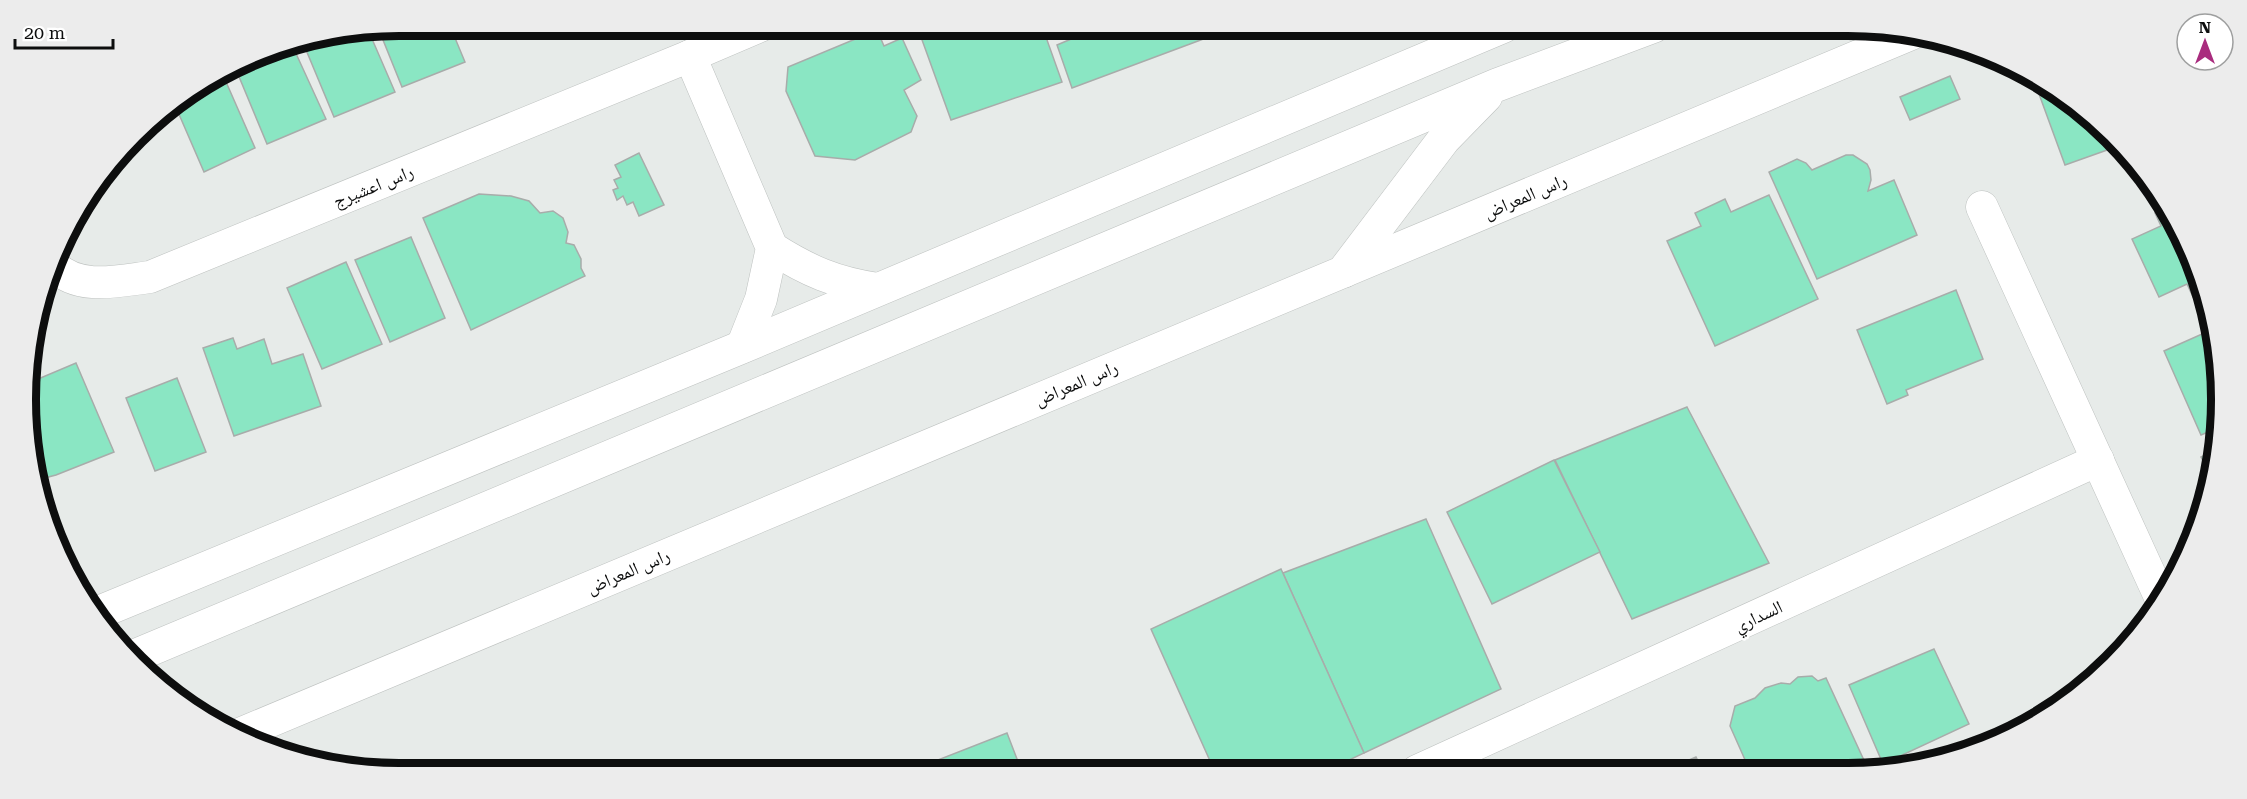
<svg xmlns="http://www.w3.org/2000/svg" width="2247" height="799" font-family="'Roboto Serif','Noto Naskh Arabic',serif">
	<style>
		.building { fill: #8ae6c3; stroke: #a8acaa; stroke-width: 1.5 }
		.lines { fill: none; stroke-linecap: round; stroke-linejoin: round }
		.street-casing { stroke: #bec2c0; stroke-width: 33 }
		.secondary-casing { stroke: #bec2c0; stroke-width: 34 }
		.street { stroke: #fff; stroke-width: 32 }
		.secondary { stroke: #fff; stroke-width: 33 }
		.labels { text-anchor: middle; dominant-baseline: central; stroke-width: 5; stroke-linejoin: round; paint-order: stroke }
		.street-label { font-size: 18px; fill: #0d0e0e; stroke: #fff }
		.rim { fill: none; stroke: #0d0e0e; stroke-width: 8 }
	</style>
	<rect width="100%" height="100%" fill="#e7ebe9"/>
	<g class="building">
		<path d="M400,26H450L465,62L402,87L379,30Z"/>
		<path d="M917,26H1042L1062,82L951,120Z"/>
		<path d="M1102,26H1201L1206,38L1072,88L1057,45Z"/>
		<path d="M877,30L884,46L902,38L921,80L904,90L917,116L911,132L855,160L815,156L786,91L788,67Z"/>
		<path d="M369,32L395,92L334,117L304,45Z"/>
		<path d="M293,47L326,119L267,144L235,67L257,54Z"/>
		<path d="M223,75L255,148L204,172L175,105Z"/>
		<path d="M1950,76L1960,99L1910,120L1900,97Z"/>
		<path d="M2035,83L2075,103L2106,138L2110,149L2065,165Z"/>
		<path d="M639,153L664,205L639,216L633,202L627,205L623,196L617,200L613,190L618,188L614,180L621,177L615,165Z"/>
		<path d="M1846,155H1853L1867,164L1870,170L1871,180L1868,191L1894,180L1917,235L1817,279L1769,172L1797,159L1806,163L1812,170Z"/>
		<path d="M479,194L511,196L529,201L540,213L553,211L563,218L568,232L566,243L574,245L581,259V268L585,276L471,330L423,218Z"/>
		<path d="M1769,195L1818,299L1715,346L1667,241L1701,226L1695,213L1725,199L1731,212Z"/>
		<path d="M2167,208L2171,212L2200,296L2194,299L2187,284L2159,297L2132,239L2161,226L2155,213Z"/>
		<path d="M411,237L445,318L390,342L355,260Z"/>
		<path d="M346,262L382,344L322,369L287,288Z"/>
		<path d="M1956,290L1983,359L1906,390L1908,395L1887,404L1857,330Z"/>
		<path d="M2211,330L2218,350L2213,430L2201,435L2164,351Z"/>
		<path d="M233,338L237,349L264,339L272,364L303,354L321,406L234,436L203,348Z"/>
		<path d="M76,363L114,452L56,475L37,480L31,382Z"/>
		<path d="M177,378L206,452L155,471L126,398Z"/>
		<path d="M1687,407L1769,563L1632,619L1555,460Z"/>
		<path d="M2212,451L2210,473L2201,457Z"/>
		<path d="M1554,460L1600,552L1492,604L1447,512Z"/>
		<path d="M1426,519L1501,689L1364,753L1283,573Z"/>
		<path d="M1281,569L1364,753L1326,771L1215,772L1151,629Z"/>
		<path d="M1934,649L1969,724L1883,764L1849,685Z"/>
		<path d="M1812,676L1818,681L1826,678L1868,769L1750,771L1730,726L1735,706L1755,698L1765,688L1781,683L1790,684L1798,677Z"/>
		<path d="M1007,733L1022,772H922L920,767Z"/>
		<path d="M1696,757L1703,771H1677L1675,766Z"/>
	</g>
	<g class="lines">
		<g class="street-casing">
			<g id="street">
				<path d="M690,56L772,248L761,299L742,347"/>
				<path d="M1982,207L2161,599"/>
				<path d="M772,248C808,271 836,283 878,289"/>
				<path d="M54,266C79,291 118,281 150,277L690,56L760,26"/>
				<path d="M242,733L1911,34"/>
				<path d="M1417,771L2098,460"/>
			</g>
		</g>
		<g class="secondary-casing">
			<g id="secondary">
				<path d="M1344,271L1444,139L1486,96"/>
				<path d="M95,614L742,347L1504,26"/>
				<path d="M137,655L1497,85L1654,26"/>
			</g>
		</g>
		<use href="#street" class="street"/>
		<use href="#secondary" class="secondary"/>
	</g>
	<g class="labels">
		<g class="street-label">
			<text transform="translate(373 186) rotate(-22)">راس اعشيرج</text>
			<text transform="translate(1525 196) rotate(-23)">راس المعراض</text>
			<text transform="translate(1076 383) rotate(-23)">راس المعراض</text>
			<text transform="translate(628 571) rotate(-23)">راس المعراض</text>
			<text transform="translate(1758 616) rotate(-25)">السداري</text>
		</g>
	</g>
	<path d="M0 0H2247V799H0ZM399 36H1848A363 363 0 0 1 2211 399V400A363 363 0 0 1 1848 763H399A363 363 0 0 1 36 400V399A363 363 0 0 1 399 36Z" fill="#ececec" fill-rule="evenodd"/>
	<path class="rim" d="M399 36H1848A363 363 0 0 1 2211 399V400A363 363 0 0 1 1848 763H399A363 363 0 0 1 36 400V399A363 363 0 0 1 399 36Z"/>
	<g transform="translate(2205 42)"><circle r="28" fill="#ffffff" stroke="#9e9f9f" stroke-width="1.5"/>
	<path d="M0-4.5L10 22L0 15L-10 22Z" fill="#a92c7e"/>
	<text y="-9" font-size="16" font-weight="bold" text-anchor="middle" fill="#0d0e0e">N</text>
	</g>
	<path d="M15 39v9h98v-9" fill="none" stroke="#0d0e0e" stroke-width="3"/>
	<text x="24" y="39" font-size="18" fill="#0d0e0e" stroke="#ffffff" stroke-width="4.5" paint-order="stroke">20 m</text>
</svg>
